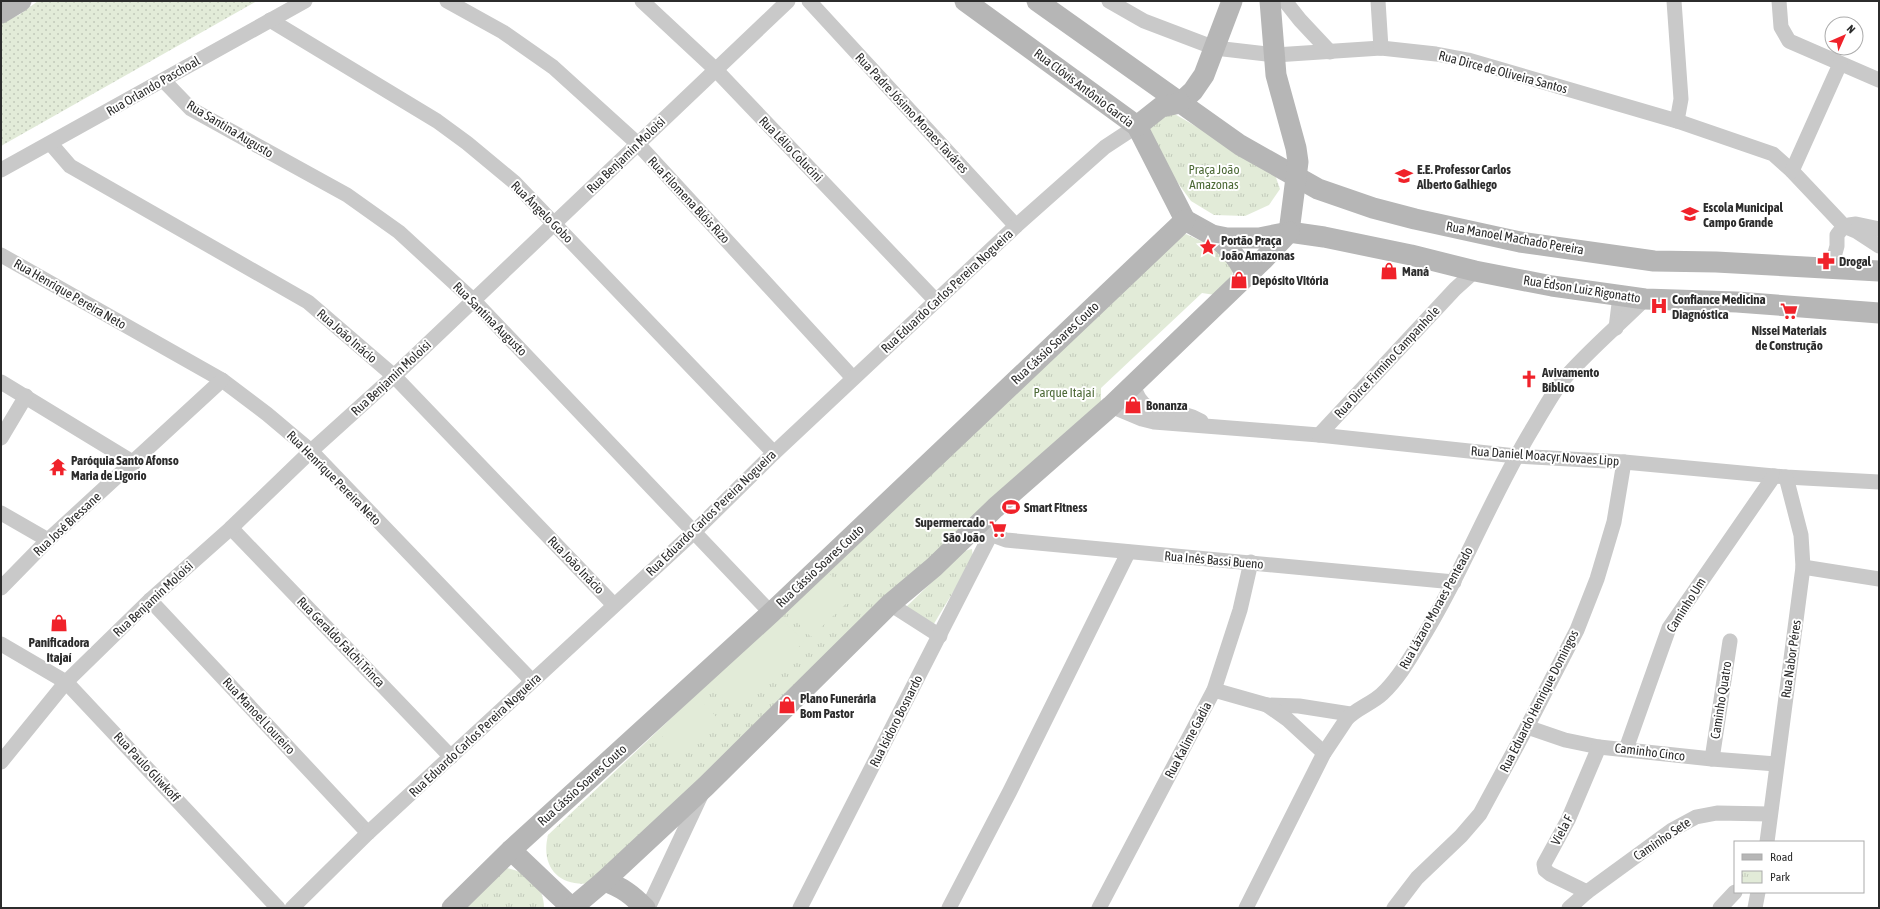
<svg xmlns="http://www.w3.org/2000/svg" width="1880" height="909" font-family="'Asap Condensed',sans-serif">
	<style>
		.grass { fill: url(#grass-dots) }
		.park { fill: url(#park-tufts) }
		.garden { fill: #e2ebd8 }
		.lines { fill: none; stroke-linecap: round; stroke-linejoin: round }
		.street { stroke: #c9c9c9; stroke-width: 15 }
		.secondary { stroke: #b6b6b6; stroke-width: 21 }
		.labels { text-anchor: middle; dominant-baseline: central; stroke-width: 4; stroke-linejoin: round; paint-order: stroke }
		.street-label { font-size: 13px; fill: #2c2c2c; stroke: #fff }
		.park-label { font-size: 13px; fill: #4d6a37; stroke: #fff }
		.poi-label { font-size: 13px; font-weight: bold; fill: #2c2c2c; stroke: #fff; text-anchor: start }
	</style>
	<defs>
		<pattern id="grass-dots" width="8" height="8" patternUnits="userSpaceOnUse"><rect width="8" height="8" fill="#e2ebd8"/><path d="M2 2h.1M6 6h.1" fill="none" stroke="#c2caba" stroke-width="1.8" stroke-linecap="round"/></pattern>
		<pattern id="park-tufts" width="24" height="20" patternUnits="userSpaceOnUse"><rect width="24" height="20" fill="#e2ebd8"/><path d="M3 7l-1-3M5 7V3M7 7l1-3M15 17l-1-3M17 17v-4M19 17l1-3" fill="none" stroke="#c2caba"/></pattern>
	</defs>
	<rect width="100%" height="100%" fill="#fff"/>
	<path class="grass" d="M38,1H257L1,146V22L19,15Z"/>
	<g class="park">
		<path d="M1173,113L1274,172L1280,189L1269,205L1245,216L1214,215L1191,201L1172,175L1149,129L1155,120Z"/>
		<path d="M1186,234L1220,250L1233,271L1231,280L1215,295L1202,293L1101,388V405L592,883C560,888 540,868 548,835L1177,238Z"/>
		<path d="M972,549L973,559L932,627L904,609L964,551Z"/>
		<path d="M500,867C523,869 544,883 544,908H458Z"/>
	</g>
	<g class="garden">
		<path d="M827,571L852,598L811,637L786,610Z"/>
		<path d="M778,615L804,642L733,709L707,681Z"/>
		<path d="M698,697L720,721L682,757L659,733Z"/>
	</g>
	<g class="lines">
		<g class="street">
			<path d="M447,1L503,32L553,67L638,144L853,378"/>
			<path d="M642,1L715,69L936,301"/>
			<path d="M809,1L1016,226"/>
			<path d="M1109,1L1144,21L1215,48L1275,55L1381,48L1436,54L1468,60L1677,121L1773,154L1792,171L1844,226L1856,231L1879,246"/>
			<path d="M1285,1L1300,20L1330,52"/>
			<path d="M1378,1L1381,48"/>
			<path d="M1674,1L1681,99L1677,121"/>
			<path d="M1779,1L1781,27L1789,41L1879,80"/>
			<path d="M270,20L437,121L467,143L514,182L774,453"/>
			<path d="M164,81L191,109L347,195L399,232L474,301L771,613"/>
			<path d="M51,144L70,166L308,302L394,376L614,605"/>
			<path d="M1,170L305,1"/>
			<path d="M1792,171L1840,64"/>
			<path d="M1849,225L1856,224L1879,229"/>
			<path d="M1,255L222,380L267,414L311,451L532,681"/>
			<path d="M1831,268L1837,246V235L1844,226"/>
			<path d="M1616,328L1620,296"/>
			<path d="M1,382L134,463"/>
			<path d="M1133,384C1144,425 1174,404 1201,421"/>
			<path d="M1111,406L1142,419L1154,422L1319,435L1516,456L1624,462L1786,477L1879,482"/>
			<path d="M1319,435L1455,289L1475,271"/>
			<path d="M1,438L26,396"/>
			<path d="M1,513L48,540"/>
			<path d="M231,528L451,757"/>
			<path d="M976,529L1006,540L1454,582"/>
			<path d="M1803,567L1879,579"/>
			<path d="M1,588L48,540L222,380"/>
			<path d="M150,600L368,833"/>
			<path d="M890,604L940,636"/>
			<path d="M1,644L66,682L278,908"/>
			<path d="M1214,690L1267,705L1299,706L1350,714"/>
			<path d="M1267,705L1287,719L1324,753"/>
			<path d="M1527,727L1565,740L1599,747L1712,759L1776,764"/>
			<path d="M1626,749L1669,628L1774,476"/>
			<path d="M1712,759L1730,641"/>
			<path d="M1,762L66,682L150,600L231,528L311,451L394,376L788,1"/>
			<path d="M1767,842L1803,567L1801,535L1786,477"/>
			<path d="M1587,892L1550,874L1545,870L1544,864L1568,820L1599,747"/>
			<path d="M292,908L368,833L694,532L774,453L1016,226L1105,147L1137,126"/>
			<path d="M648,908L702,793"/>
			<path d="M800,908L991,534"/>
			<path d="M949,908L1010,791L1128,553"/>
			<path d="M1099,908L1214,690L1240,610L1251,562"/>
			<path d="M1246,908L1324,753L1346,720C1353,710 1373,703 1382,694C1397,680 1408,662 1418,645C1462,575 1491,496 1534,426C1543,411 1552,394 1563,380C1588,351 1618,326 1645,299"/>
			<path d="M1394,908L1417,878L1461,836L1480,814L1527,727L1577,630L1597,579L1614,522L1624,462"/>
			<path d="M1569,908L1587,892L1672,830L1696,817L1717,813L1770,814"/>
			<path d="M1720,908L1735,892"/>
			<path d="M1755,908L1758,892"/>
		</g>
		<g class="secondary">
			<path d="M965,1L1137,126L1185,220"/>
			<path d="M1037,1L1240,145L1318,189L1373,208L1415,219L1520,242L1654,261L1716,262L1879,271"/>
			<path d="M1270,1L1276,75L1296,148L1298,162L1289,232"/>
			<path d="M1,13L21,1"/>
			<path d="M1180,103L1193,91L1204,75L1232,1"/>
			<path d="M1137,126L1161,107L1180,103"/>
			<path d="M1185,220L1212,235L1227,238H1259L1289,232L1324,237L1411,255L1475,271L1552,286L1645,299L1737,302L1879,313"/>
			<path d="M1212,235C1228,246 1239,258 1246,276"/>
			<path d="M511,850L572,908"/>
			<path d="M604,881C622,887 632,895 645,908"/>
			<path d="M452,908L511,850L771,613L1185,220"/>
			<path d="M572,908L604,881L706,786L890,604L934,567L995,508L1111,406L1263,260L1289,232"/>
		</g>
	</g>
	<defs>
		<g id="school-bare" transform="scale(1.38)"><path d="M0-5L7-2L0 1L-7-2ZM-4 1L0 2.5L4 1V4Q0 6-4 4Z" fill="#f0222a" stroke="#fff" stroke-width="2.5" paint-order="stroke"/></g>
		<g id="sight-bare" transform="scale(1.38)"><path d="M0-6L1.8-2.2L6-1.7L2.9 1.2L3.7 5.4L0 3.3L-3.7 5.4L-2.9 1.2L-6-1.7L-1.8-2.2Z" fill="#f0222a" stroke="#fff" stroke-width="2.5" paint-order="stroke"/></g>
		<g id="pharmacy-bare" transform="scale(1.38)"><path d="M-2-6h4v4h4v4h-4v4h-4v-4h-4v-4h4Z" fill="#f0222a" stroke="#fff" stroke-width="2.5" paint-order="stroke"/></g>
		<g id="shop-bare" transform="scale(1.38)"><path d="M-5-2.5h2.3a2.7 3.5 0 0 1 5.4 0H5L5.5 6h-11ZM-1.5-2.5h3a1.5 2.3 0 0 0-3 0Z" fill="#f0222a" stroke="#fff" stroke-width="2.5" paint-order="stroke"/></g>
		<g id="hospital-bare" transform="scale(1.38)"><path d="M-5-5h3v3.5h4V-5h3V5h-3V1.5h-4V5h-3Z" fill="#f0222a" stroke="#fff" stroke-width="2.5" paint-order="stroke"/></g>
		<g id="supermarket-bare" transform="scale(1.38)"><path d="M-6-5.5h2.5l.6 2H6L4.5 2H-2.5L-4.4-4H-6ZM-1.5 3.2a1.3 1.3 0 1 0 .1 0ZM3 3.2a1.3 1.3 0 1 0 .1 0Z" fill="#f0222a" stroke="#fff" stroke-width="2.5" paint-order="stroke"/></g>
		<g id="church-bare" transform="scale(1.38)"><path d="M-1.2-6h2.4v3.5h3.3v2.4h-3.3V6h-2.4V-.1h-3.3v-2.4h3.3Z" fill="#f0222a" stroke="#fff" stroke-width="2.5" paint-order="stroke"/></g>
		<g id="temple-bare" transform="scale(1.38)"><path d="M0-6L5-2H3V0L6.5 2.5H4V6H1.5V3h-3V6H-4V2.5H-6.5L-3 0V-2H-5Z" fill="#f0222a" stroke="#fff" stroke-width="2.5" paint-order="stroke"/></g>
		<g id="stadium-bare" transform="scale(1.38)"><path d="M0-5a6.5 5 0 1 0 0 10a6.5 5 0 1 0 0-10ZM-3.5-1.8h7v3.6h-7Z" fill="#f0222a" stroke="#fff" stroke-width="2.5" paint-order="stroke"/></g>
	</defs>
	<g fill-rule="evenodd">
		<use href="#school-bare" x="1404" y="176"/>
		<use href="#school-bare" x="1690" y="214"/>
		<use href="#sight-bare" x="1208" y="247"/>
		<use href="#pharmacy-bare" x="1826" y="261"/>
		<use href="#shop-bare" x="1389" y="271"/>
		<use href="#shop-bare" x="1239" y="280"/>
		<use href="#hospital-bare" x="1659" y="306"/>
		<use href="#supermarket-bare" x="1789" y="311"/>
		<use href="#church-bare" x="1529" y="379"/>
		<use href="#shop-bare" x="1133" y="405"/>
		<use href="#temple-bare" x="58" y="467"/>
		<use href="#stadium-bare" x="1011" y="507"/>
		<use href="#supermarket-bare" x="998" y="529"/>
		<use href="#shop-bare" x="59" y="623"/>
		<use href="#shop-bare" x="787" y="705"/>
	</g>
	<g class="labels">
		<g class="street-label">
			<text transform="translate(1503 72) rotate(15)">Rua Dirce de Oliveira Santos</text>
			<text transform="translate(153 86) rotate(-30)">Rua Orlando Paschoal</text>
			<text transform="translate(1084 88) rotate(37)">Rua Clóvis Antônio Garcia</text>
			<text transform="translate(912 113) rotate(47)">Rua Padre Jósimo Moraes Taváres</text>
			<text transform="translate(230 129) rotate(31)">Rua Santina Augusto</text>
			<text transform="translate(791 149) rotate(46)">Rua Lélio Colucini</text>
			<text transform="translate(626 155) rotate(-44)">Rua Benjamin Moloisi</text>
			<text transform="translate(689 200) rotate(47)">Rua Filomena Blóis Rizo</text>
			<text transform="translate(542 212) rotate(45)">Rua Ângelo Gobo</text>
			<text transform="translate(1515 238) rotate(10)">Rua Manoel Machado Pereira</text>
			<text transform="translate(1582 289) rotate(9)">Rua Édson Luiz Rigonatto</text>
			<text transform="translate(947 291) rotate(-43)">Rua Eduardo Carlos Pereira Nogueira</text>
			<text transform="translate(70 294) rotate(30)">Rua Henrique Pereira Neto</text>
			<text transform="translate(490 319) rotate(45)">Rua Santina Augusto</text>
			<text transform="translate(347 336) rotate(41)">Rua João Inácio</text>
			<text transform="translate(1055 343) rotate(-43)">Rua Cássio Soares Couto</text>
			<text transform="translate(1387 362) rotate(-47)">Rua Dirce Firmino Campanhole</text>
			<text transform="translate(391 378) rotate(-43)">Rua Benjamin Moloisi</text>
			<text transform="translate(1545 456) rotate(4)">Rua Daniel Moacyr Novaes Lipp</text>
			<text transform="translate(334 478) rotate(45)">Rua Henrique Pereira Neto</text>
			<text transform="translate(711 513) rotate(-44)">Rua Eduardo Carlos Pereira Nogueira</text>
			<text transform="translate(67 524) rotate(-43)">Rua José Bressane</text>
			<text transform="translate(1214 560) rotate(5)">Rua Inês Bassi Bueno</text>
			<text transform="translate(576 565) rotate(46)">Rua João Inácio</text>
			<text transform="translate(820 566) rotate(-43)">Rua Cássio Soares Couto</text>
			<text transform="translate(153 599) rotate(-43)">Rua Benjamin Moloisi</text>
			<text transform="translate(1686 605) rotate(-58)">Caminho Um</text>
			<text transform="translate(1436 608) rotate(-61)">Rua Lázaro Moraes Penteado</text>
			<text transform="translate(341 642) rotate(46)">Rua Geraldo Falchi Trinca</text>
			<text transform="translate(1791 659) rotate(-82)">Rua Nabor Péres</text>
			<text transform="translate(1721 700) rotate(-81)">Caminho Quatro</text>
			<text transform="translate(1539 701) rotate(-63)">Rua Eduardo Henrique Domingos</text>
			<text transform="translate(259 716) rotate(47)">Rua Manoel Loureiro</text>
			<text transform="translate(896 721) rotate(-63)">Rua Isidoro Bosnardo</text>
			<text transform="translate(475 735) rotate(-43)">Rua Eduardo Carlos Pereira Nogueira</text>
			<text transform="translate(1188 740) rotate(-62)">Rua Kalime Gadia</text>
			<text transform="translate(1650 752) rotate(7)">Caminho Cinco</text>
			<text transform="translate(147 767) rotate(47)">Rua Paulo Gliwkoff</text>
			<text transform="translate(582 785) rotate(-42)">Rua Cássio Soares Couto</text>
			<text transform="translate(1562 830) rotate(-62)">Viela F</text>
			<text transform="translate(1662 839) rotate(-34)">Caminho Sete</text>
		</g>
		<g class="park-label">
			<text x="1214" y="169">Praça João<tspan x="1214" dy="15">Amazonas</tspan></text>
			<text x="1064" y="392">Parque Itajaí</text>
		</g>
		<g class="poi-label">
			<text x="1417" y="169">E.E. Professor Carlos<tspan x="1417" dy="15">Alberto Galhiego</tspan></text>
			<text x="1703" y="207">Escola Municipal<tspan x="1703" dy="15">Campo Grande</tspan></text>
			<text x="1221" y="240">Portão Praça<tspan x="1221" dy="15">João Amazonas</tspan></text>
			<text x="1839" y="261">Drogal</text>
			<text x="1402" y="271">Maná</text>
			<text x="1252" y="280">Depósito Vitória</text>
			<text x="1672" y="299">Confiance Medicina<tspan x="1672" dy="15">Diagnóstica</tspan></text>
			<text x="1789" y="330" text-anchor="middle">Nissei Materiais<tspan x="1789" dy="15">de Construção</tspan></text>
			<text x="1542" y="372">Avivamento<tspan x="1542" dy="15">Bíblico</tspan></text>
			<text x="1146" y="405">Bonanza</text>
			<text x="71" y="460">Paróquia Santo Afonso<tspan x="71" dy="15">Maria de Ligorio</tspan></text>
			<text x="1024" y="507">Smart Fitness</text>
			<text x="985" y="522" text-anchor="end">Supermercado<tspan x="985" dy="15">São João</tspan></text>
			<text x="59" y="642" text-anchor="middle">Panificadora<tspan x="59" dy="15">Itajaí</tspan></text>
			<text x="800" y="698">Plano Funerária<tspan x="800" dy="15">Bom Pastor</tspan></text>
		</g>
	</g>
	<rect width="1880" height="909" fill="none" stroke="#2c2c2c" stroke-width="4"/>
	<rect x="1734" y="841" width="130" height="52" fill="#ffffff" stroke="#ababab"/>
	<rect x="1742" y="854" width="20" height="6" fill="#b6b6b6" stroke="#ababab"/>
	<text x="1770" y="861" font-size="12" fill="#2c2c2c">Road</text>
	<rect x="1742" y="871" width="20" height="12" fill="url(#park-tufts)" stroke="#ababab"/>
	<text x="1770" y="881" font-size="12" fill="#2c2c2c">Park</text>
	<g transform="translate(1844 36) rotate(45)"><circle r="19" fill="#ffffff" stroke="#ababab"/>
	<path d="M0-3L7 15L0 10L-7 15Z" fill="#f0222a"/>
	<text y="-6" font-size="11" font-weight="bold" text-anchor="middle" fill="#2c2c2c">N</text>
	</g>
</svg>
